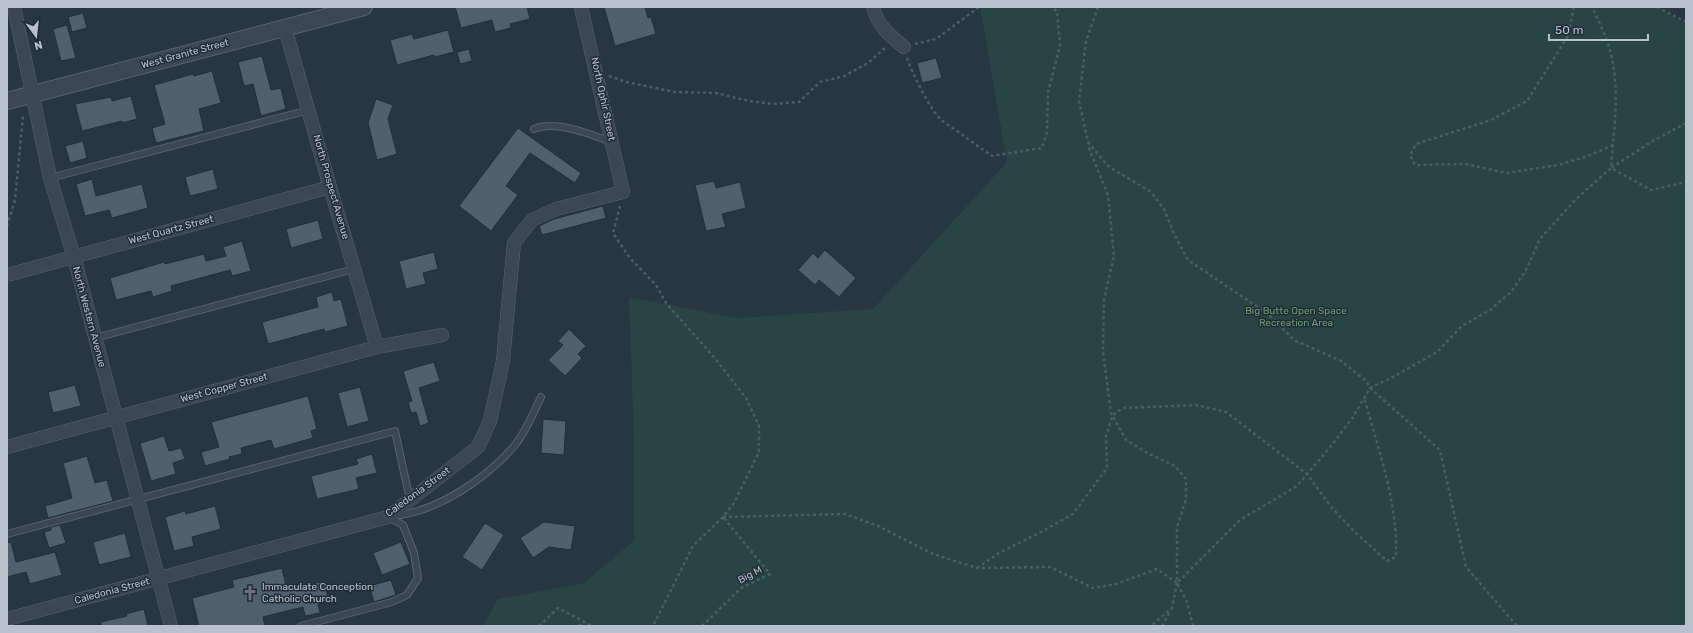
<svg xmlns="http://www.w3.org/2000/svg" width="1693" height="633" font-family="Rubik,sans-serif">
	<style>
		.green { fill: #284444 }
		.building { fill: #4f606e; stroke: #212e3a }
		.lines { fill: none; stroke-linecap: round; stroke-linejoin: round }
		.service-casing { stroke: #596570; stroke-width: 8 }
		.minor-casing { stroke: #596570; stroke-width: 14 }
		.tertiary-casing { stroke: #596570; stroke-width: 18 }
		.path { stroke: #496161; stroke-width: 2.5; stroke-dasharray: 3 3; stroke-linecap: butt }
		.service { stroke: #3b4752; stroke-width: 6 }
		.minor { stroke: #3b4752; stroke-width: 13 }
		.tertiary { stroke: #3b4752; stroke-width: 16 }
		.labels { text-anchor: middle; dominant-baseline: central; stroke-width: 3; stroke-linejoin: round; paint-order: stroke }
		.street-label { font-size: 10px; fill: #b8c2cc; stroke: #1f2c38 }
		.park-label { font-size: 10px; fill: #6f9d74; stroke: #1f2c38 }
		.poi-label { font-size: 10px; fill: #b8c2cc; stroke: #1f2c38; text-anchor: start }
	</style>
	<rect width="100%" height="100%" fill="#263643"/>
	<path class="green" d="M980,7H1658L1686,25V626H483L498,599L584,583L634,541V440L629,297L737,318L873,309L1007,162Z"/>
	<g class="building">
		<path d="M455,7H527L530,19L510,24L511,28L495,32L492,20L461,28Z"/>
		<path d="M604,7H645L648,18L651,17L656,34L615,46Z"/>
		<path d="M83,13L87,28L72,32L68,17Z"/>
		<path d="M67,25L76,58L61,61L53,29Z"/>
		<path d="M448,30L454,52L435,57L434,55L397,65L390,40L412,34L414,39Z"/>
		<path d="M469,49L472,61L460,64L457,52Z"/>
		<path d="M262,56L271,90L281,88L286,109L261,116L253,84L244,86L238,62Z"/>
		<path d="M936,58L942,78L922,83L917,63Z"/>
		<path d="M212,71L221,103L199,109L204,131L156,143L152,128L165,124L154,85L193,74L194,76Z"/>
		<path d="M131,96L137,119L122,123V121L82,131L75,104L111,97L112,101Z"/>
		<path d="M376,99L393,105L388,119L397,154L377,160L368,123Z"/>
		<path d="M518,128L581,173L575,183L530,153L506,186L518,195L491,231L459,206Z"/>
		<path d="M83,141L87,158L70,163L65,146Z"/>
		<path d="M213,169L218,189L190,196L185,177Z"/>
		<path d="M92,179L96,196L142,184L148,208L112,218L109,210L85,216L76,184Z"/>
		<path d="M714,181L716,188L740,182L746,208L722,214L726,227L706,231L695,185Z"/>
		<path d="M603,206L606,218L542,235L539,226L554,219Z"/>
		<path d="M318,220L323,239L291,248L286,229Z"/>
		<path d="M242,241L251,271L232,276L230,270L171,286L172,291L153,297L151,291L116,300L110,278L164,262L165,264L204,254L206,261L226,256L223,247Z"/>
		<path d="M825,250L856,278L839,297L819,280L815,285L798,270L813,253L818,258Z"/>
		<path d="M434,252L438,269L423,273L426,284L406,289L399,261Z"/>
		<path d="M332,292L334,301L341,299L348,326L325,332L324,329L268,344L262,322L318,307L316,297Z"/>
		<path d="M569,329L586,346L578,354L582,358L565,376L548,360L563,345L558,341Z"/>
		<path d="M434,362L440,381L419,388L429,423L420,426L416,412L411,413L408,402L412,401L403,371Z"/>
		<path d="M75,385L81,406L53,413L48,392Z"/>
		<path d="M360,387L369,421L347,427L338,393Z"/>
		<path d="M308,396L317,429L311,431L313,438L274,449L271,440L241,448L242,454L229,457L230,459L205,466L201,452L219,447L211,422Z"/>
		<path d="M543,419L566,421L564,455L541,453Z"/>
		<path d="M164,436L169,451L181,448L185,459L173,463L176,474L151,481L140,443Z"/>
		<path d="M372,454L377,473L356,478L359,489L317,499L311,476L358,464L356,459Z"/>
		<path d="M87,456L95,483L107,480L113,501L48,518L45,506L72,498L63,463Z"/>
		<path d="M215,506L221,529L192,537L194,546L174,551L165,517L185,511L186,514Z"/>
		<path d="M544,522L575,526L571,550L549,547L533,558L520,538Z"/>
		<path d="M485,523L504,535L482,570L462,557Z"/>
		<path d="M60,525L66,543L49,548L44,532L51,530V527Z"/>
		<path d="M125,533L131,557L99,565L93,542Z"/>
		<path d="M11,542L16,562L55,552L62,575L30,584L26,572L7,577V543Z"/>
		<path d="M401,542L410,564L382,575L373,553Z"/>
		<path d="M282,568L287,590L324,581L329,602L318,604L320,613L305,616L303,607L263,617L265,626H199L192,598L234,587L232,580Z"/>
		<path d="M391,580L396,595L374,602L369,586Z"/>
		<path d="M144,609L148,626H101V622L127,616L126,614Z"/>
	</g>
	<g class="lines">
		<g class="service-casing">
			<g id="service">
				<path d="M534,129C555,120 591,134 611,142"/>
				<path d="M50,178L309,110"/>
				<path d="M95,338L354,269"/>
				<path d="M393,516C437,512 486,479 515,445C525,433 534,412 541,397"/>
				<path d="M7,534L395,431L410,500"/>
				<path d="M301,626L392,602L407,595L418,578L414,553L403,525L388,517"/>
			</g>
		</g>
		<g class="minor-casing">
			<g id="minor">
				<path d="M14,7L50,178L74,257L171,626"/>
				<path d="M873,7C878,26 889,35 904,47"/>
				<path d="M285,28L330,187L377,347"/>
				<path d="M11,274L330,187"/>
				<path d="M7,447L377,347L442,335"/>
				<path d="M7,619L388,517L478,447L490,421L503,361L514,243L532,220L556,209L623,192L581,7"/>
			</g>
		</g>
		<g class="tertiary-casing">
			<path id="tertiary" d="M7,101L364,7"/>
		</g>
		<g class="path">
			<path d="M1098,7L1086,41L1079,101L1090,151L1108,195L1114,256L1104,299L1103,352L1111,413L1126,440L1149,454L1175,466L1186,479V499L1177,527V583L1172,608L1151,626"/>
			<path d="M1574,7L1568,36L1527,101L1491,120L1416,144L1410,155L1415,165L1466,164L1506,173L1558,165L1588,156L1613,145"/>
			<path d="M1657,7L1686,22"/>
			<path d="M915,44L936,39L979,7"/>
			<path d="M907,58C912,72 932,115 944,122C960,133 976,145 992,156L1042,148L1047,132L1048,92L1060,46L1057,11L1051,7"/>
			<path d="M609,76L626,82L675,92L716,93L749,101L773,104L799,102L820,82L844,76L868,63L885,48"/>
			<path d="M1686,123L1651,142L1611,168L1651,190L1686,182"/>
			<path d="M1088,142L1108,166L1151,192L1164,209L1174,234L1188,260L1268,314L1294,340L1341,361L1366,381L1370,388L1440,450L1466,567L1517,626"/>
			<path d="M620,206L613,233L629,257L656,285L666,303L713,356L746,398L759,426V452L734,503L723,517L693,546L653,626"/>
			<path d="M7,226L15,200L23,116"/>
			<path d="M723,517L845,514L878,526L933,554L977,568L1050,567L1093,588L1116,584L1157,569L1177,583"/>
			<path d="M977,568L999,553L1039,533L1073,514L1107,468L1106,436L1113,415L1123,408L1196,405L1226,412L1307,474L1332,508L1356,533L1387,561L1396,557C1398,502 1378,449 1364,397"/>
			<path d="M539,626L558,608L592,626"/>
			<path d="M578,626L584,622"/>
			<path d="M702,626L741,588L770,574L723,517"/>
			<path d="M1162,626L1171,610"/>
			<path d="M1193,626L1187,602L1177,583L1240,520L1297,486L1331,446L1353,417L1370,388L1393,377L1437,352L1462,326L1490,310L1511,292L1525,272L1540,239L1577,198L1611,168C1614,127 1621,87 1609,47C1605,34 1598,20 1592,7"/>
		</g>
		<use href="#service" class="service"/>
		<use href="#minor" class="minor"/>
		<use href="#tertiary" class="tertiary"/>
	</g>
	<defs>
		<g id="church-bare" transform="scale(1.2)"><path d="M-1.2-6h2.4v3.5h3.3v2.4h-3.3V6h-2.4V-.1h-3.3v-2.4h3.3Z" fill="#6b7280" stroke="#1f2c38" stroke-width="2.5" paint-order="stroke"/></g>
	</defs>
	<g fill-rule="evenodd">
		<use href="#church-bare" x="250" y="593"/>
	</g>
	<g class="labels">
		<g class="street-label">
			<text transform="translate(185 54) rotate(-15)">West Granite Street</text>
			<text transform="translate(603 99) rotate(78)">North Ophir Street</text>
			<text transform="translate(331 187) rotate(74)">North Prospect Avenue</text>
			<text transform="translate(171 230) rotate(-15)">West Quartz Street</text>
			<text transform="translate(89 317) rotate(75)">North Western Avenue</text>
			<text transform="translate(224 388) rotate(-15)">West Copper Street</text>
			<text transform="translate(418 492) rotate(-36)">Caledonia Street</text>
			<text transform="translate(750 575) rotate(-28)">Big M</text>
			<text transform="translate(112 591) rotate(-15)">Caledonia Street</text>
		</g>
		<g class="park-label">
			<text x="1296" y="311">Big Butte Open Space<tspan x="1296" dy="12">Recreation Area</tspan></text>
		</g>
		<g class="poi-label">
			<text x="262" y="587">Immaculate Conception<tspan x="262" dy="12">Catholic Church</tspan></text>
		</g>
	</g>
	<rect width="1693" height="633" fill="none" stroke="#b8c2cc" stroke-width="16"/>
	<g transform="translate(36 36) rotate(165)" stroke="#1f2c38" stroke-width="3" paint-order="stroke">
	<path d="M0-3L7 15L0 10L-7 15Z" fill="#b8c2cc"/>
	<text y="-6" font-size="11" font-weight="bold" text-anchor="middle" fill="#b8c2cc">N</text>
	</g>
	<path d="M1549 34v6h99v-6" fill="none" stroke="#b8c2cc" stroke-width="2"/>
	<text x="1555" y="34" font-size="12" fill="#b8c2cc" stroke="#1f2c38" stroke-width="3" paint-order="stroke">50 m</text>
</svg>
